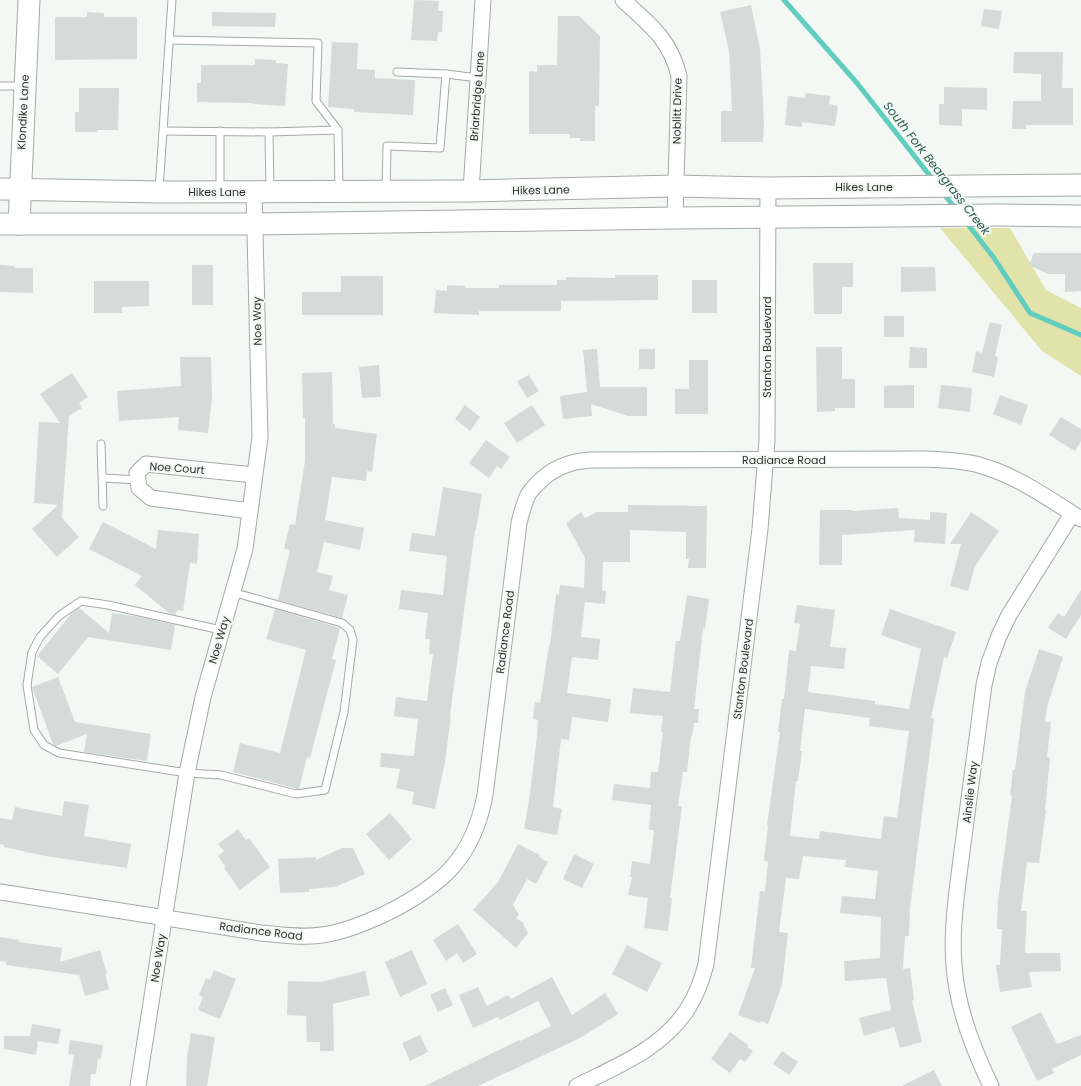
<svg xmlns="http://www.w3.org/2000/svg" width="1081" height="1086" font-family="Poppins,sans-serif">
	<style>
		.green { fill: #e1e3ab }
		.lines { fill: none; stroke-linecap: round; stroke-linejoin: round }
		.stream { stroke: #60cdbe; stroke-width: 5 }
		.building { fill: #d5dbd8; fill-rule: evenodd }
		.lane-casing { stroke: #a5a9a5; stroke-width: 9 }
		.street-casing { stroke: #a5a9a5; stroke-width: 17 }
		.secondary-casing { stroke: #a5a9a5; stroke-width: 23 }
		.lane { stroke: #fff; stroke-width: 7 }
		.street { stroke: #fff; stroke-width: 15 }
		.secondary { stroke: #fff; stroke-width: 21 }
		.labels { text-anchor: middle; dominant-baseline: central; stroke-width: 4; stroke-linejoin: round; paint-order: stroke }
		.street-label { font-size: 11px; fill: #2e302e; stroke: #f4f8f4 }
		.water-label { font-size: 12px; font-style: italic; fill: #2b5b54; stroke: #f4f8f4 }
	</style>
	<rect width="100%" height="100%" fill="#f4f8f4"/>
	<path class="green" d="M940,228H1010L1046,290L1081,308V376L1042,351Z"/>
	<g class="lines">
		<g class="stream">
			<path d="M784,0L857,83L934,181"/>
			<path d="M942,192L956,209"/>
			<path d="M966,222L994,258L1030,313L1081,335"/>
		</g>
	</g>
	<g class="building">
		<path d="M414,0L439,1L438,11H443L442,32H438L437,41L411,40Z"/>
		<path d="M751,5L760,49L764,122L763,142H721V111H732L729,51L720,12Z"/>
		<path d="M984,9L1002,11L999,29L981,26Z"/>
		<path d="M87,12L104,13V17H137V59L55,60V17H87Z"/>
		<path d="M212,12L276,13L275,27L212,26Z"/>
		<path d="M558,16H579L600,36L599,106H595V141H580V138H570V134H529V71L537,72V65H557Z"/>
		<path d="M332,42L358,43L357,69L375,70V78L415,80L413,115L354,112V109L328,107Z"/>
		<path d="M1014,52H1063L1062,88H1073V125H1026V129H1012L1013,101H1041V74L1013,73Z"/>
		<path d="M255,59L276,60V63L288,64L285,106L252,104L253,103L197,102V83H201V65H255Z"/>
		<path d="M944,87L987,88V110L962,109V126L939,125V104H944Z"/>
		<path d="M79,88H119L118,130H97V132H75V112H79Z"/>
		<path d="M806,93L830,96L829,104L838,106L835,126L802,122V127L785,125L788,96L805,98Z"/>
		<path d="M1034,253H1081V291L1065,292V274H1048L1029,265Z"/>
		<path d="M813,263H853V287H842V314H814Z"/>
		<path d="M0,265L15,266V268H33V293L0,292Z"/>
		<rect x="192" y="265" width="21" height="40"/>
		<path d="M901,267H935L936,291L901,292Z"/>
		<path d="M615,275H658V300L561,301V311H479V315L434,313L436,290L447,291V285L465,286V288H499V285H557V280H566V277L615,278Z"/>
		<path d="M341,276H383V315H302V292H341Z"/>
		<rect x="692" y="280" width="25" height="33"/>
		<path d="M94,281H149V306L122,307V313H94Z"/>
		<rect x="884" y="316" width="20" height="21"/>
		<path d="M990,322L1002,325L995,356L998,357L994,377L972,372L976,351L982,353Z"/>
		<path d="M816,347H842V379H855V408H835V411L817,412Z"/>
		<path d="M910,347L927,348V368H909Z"/>
		<path d="M597,349L600,387H647V416H628L591,404L592,416L563,419L560,396L587,392L583,350Z"/>
		<rect x="639" y="349" width="16" height="20"/>
		<path d="M180,357H211L212,398L208,433L178,430L179,417L119,421L117,391L181,386Z"/>
		<path d="M689,360H708V414H675V389H689Z"/>
		<path d="M379,365L381,397L362,398L359,367Z"/>
		<path d="M332,372L333,424H335V428L377,434L372,472L367,471L366,481L332,477L325,520L364,528L360,550L324,542L317,572L333,576L329,590L348,595L342,618L278,600L290,550L284,549L290,524L295,525L305,461V418H303L302,373Z"/>
		<path d="M72,373L88,397L79,403L82,408L69,416L62,518L79,537L57,557L32,529L58,505L34,503L39,422L60,423L40,394Z"/>
		<path d="M529,375L539,391L527,398L517,381Z"/>
		<path d="M914,385V408H884V386Z"/>
		<path d="M941,385L972,388L970,412L938,408Z"/>
		<path d="M1000,395L1028,405L1021,425L993,414Z"/>
		<path d="M465,405L480,417L470,431L455,419Z"/>
		<path d="M532,405L545,425L517,443L504,423Z"/>
		<path d="M1061,417L1081,429V441L1075,451L1049,435Z"/>
		<path d="M486,440L510,457L501,469L497,466L489,478L469,463Z"/>
		<path d="M443,487L482,494L476,530H475L450,715H451L445,762L435,809L412,804L414,792L396,788L400,769L380,767L381,753L414,756L418,719L394,716L396,697L427,701L433,654H429L430,639H425L428,613L399,609L401,590L443,595L447,556L409,551L412,533L435,536Z"/>
		<path d="M628,505L707,506L706,568H688L689,559H686V532L630,530V562H603L602,590L606,591L605,604L585,602L581,637L600,639L598,660L572,657L567,693L611,699L608,722L572,717L569,740L561,739L553,807L562,809L557,835L524,829L530,794L537,736L538,720L533,719L535,702L540,703L549,645H550L556,594L559,595L560,585L584,588L585,558L566,523L581,512L585,518L597,512H628Z"/>
		<path d="M898,508L899,518L930,520V512L947,513L945,544L914,542L915,530L842,535V565H819L820,510H852V511Z"/>
		<path d="M971,512L999,531L975,566L968,591L950,586L961,544H950Z"/>
		<path d="M103,522L156,549L158,530L199,534L197,564L190,563L183,611L177,610L176,615L169,613L135,585L142,576L89,549Z"/>
		<path d="M1081,590V615L1066,639L1048,628L1058,613L1064,617Z"/>
		<path d="M687,595L709,599L705,629L703,628L694,709H699L698,723H694L692,736H691L687,772H683L678,806H682L670,898H672L668,931L644,928L648,898L628,895L632,877H630L632,861L650,864L654,830H649L651,805L612,800L614,784L650,788L651,772H658L663,732H661L663,716L630,713L633,688L670,692L676,641H680Z"/>
		<path d="M797,605L835,610L830,647L846,648L844,669L811,666L808,692L875,701V704L909,709L921,649L881,635L890,609L956,632L947,658L944,657L931,718L934,719L910,908L909,936H905L903,969L910,968L914,1000L912,1001L922,1042L900,1048L894,1027L864,1036L859,1018L891,1010L886,978L845,981L844,961L880,958L881,917L840,913L842,896L875,899L878,871L845,867L846,860L803,856L799,879L786,878L779,932L788,933L782,985L768,1024L761,1021L760,1023L738,1015L755,968H751L760,891L765,892L768,862L764,861L768,825H767L780,732H778L782,699H784L789,650L796,651L800,624L794,623ZM805,709L870,718L869,726L909,731L897,818L884,816L881,839L820,831L819,839L790,836L796,781H798L802,751H800Z"/>
		<path d="M79,608L109,633L112,613L140,617L175,625L171,650L88,637L58,674L37,656L71,614Z"/>
		<path d="M275,609L340,628L332,659L336,660L310,758L307,757L299,789H298L233,772L240,743L280,753L306,650L266,639Z"/>
		<path d="M1039,649L1063,657L1047,707L1045,722H1051L1047,757L1050,758L1045,810H1046L1039,863L1027,862L1021,911H1027L1025,953H1060L1061,971L1029,972L1032,987L1000,992L996,965H1000L1002,929H997L998,900L1012,796L1010,795L1013,770H1015L1025,692Z"/>
		<path d="M58,677L75,722L151,734L147,761L84,752L87,734L56,746L53,744L32,687Z"/>
		<path d="M64,801L89,805L84,836L131,844L127,868L45,856L4,847V845L0,844V818L12,820L15,807L62,816Z"/>
		<path d="M390,813L410,836L409,837L412,839L389,860L366,834Z"/>
		<path d="M238,829L246,840L249,838L270,867L240,890L224,868L226,867L218,856L224,851L218,844Z"/>
		<path d="M518,844L540,855L539,857L548,862L536,884L527,879L513,905L519,915L516,918L523,923L528,933L516,948L473,910L498,882Z"/>
		<path d="M342,848H353L365,874L335,887L309,889V892L280,893L278,859L316,857V860Z"/>
		<path d="M574,854L594,864L582,888L563,879Z"/>
		<path d="M458,924L477,954L463,963L457,953L446,961L433,940Z"/>
		<path d="M0,937L19,940V942L62,948L60,962L100,950L107,974H105L109,989L85,996L79,975L6,965V962L0,961Z"/>
		<path d="M627,945L662,963L647,992L612,974Z"/>
		<path d="M412,950L427,984L400,997L385,962Z"/>
		<path d="M214,970L236,979L220,1019L198,1010L203,997L199,995L206,978L210,980Z"/>
		<path d="M365,971L370,995L333,1004L334,1051H320V1042H307L306,1016L287,1015L288,981L321,982Z"/>
		<path d="M552,977L572,1015L605,993L618,1014L580,1038L478,1086H425L519,1040L520,1041L551,1026L538,1001L500,1020L498,1017L473,1028L459,995L478,987L487,1006L508,995L511,999Z"/>
		<path d="M445,988L453,1005L438,1012L430,995Z"/>
		<path d="M1041,1012L1057,1044L1081,1035V1055L1052,1069L1054,1073L1037,1081L1011,1027Z"/>
		<path d="M32,1024L61,1029L58,1044L38,1041L36,1055L4,1049V1036H30Z"/>
		<path d="M730,1032L748,1045L747,1047L753,1051L745,1062L740,1059L730,1073L711,1059Z"/>
		<path d="M191,1033L215,1037L207,1086H186L187,1057Z"/>
		<path d="M420,1035L428,1052L410,1061L402,1043Z"/>
		<path d="M70,1040L103,1045L101,1059L98,1058L96,1074H91L90,1086H69L74,1055L68,1054Z"/>
		<path d="M782,1051L798,1062L789,1075L773,1064Z"/>
		<path d="M934,1070L942,1086H902Z"/>
	</g>
	<g class="lines">
		<g class="lane-casing">
			<g id="lane">
				<path d="M170,40L318,43L316,101L338,130L339,189"/>
				<path d="M397,72L446,74"/>
				<path d="M0,86H23"/>
				<path d="M164,131L269,132L338,130"/>
				<path d="M269,132L270,190"/>
				<path d="M159,189L172,0"/>
				<path d="M220,190V131"/>
				<path d="M386,190L387,146L440,148L446,74L478,78"/>
				<path d="M101,444L103,506"/>
				<path d="M103,478L138,480"/>
				<path d="M221,630L108,605L81,601L59,616L40,637L32,652L27,685L34,730L44,745L59,753L187,773L221,775L296,794L325,790L344,712L353,640L350,630L342,623L232,592"/>
			</g>
		</g>
		<g class="street-casing">
			<g id="street">
				<path d="M623,0C650,25 670,39 679,76L675,218"/>
				<path d="M471,191L483,0"/>
				<path d="M250,511L151,498L139,488L137,473L146,464L254,475"/>
				<path d="M0,892L261,933C281,935 302,938 322,935C344,932 365,923 385,914C441,886 473,859 485,795L519,523C521,514 524,505 527,497C529,492 533,488 537,484C552,468 569,461 591,460L927,459C944,460 962,460 979,465C1016,475 1049,499 1081,519"/>
				<path d="M138,1086L187,773L203,697L245,549L260,437L254,192"/>
				<path d="M577,1086C617,1066 661,1049 687,1010C696,996 702,980 706,964L760,529L767,440L768,188"/>
				<path d="M991,1086C976,1055 963,1023 957,989C948,941 957,892 963,844C970,791 977,738 984,685L989,663L999,636L1009,615L1072,514"/>
			</g>
		</g>
		<g class="secondary-casing">
			<g id="secondary">
				<path d="M0,189L159,192L471,191L675,186L768,188L1081,185"/>
				<path d="M0,224H255L675,218L998,215L1081,216"/>
				<path d="M19,224L29,0"/>
			</g>
		</g>
		<use href="#lane" class="lane"/>
		<use href="#street" class="street"/>
		<use href="#secondary" class="secondary"/>
	</g>
	<g class="labels">
		<g class="street-label">
			<text transform="translate(477 96) rotate(-86)">Briarbridge Lane</text>
			<text transform="translate(677 111) rotate(-89)">Noblitt Drive</text>
			<text transform="translate(23 112) rotate(-87)">Klondike Lane</text>
			<text x="864" y="187">Hikes Lane</text>
			<text transform="translate(541 190) rotate(-1)">Hikes Lane</text>
			<text x="217" y="192">Hikes Lane</text>
			<text transform="translate(257 321) rotate(-91)">Noe Way</text>
			<text transform="translate(767 347) rotate(-90)">Stanton Boulevard</text>
			<text x="784" y="460">Radiance Road</text>
			<text transform="translate(177 468) rotate(4)">Noe Court</text>
			<text transform="translate(505 632) rotate(-83)">Radiance Road</text>
			<text transform="translate(219 640) rotate(-74)">Noe Way</text>
			<text transform="translate(743 669) rotate(-83)">Stanton Boulevard</text>
			<text transform="translate(970 792) rotate(-83)">Ainslie Way</text>
			<text transform="translate(261 931) rotate(7)">Radiance Road</text>
			<text transform="translate(158 958) rotate(-81)">Noe Way</text>
		</g>
		<g class="water-label">
			<text transform="translate(937 168) rotate(52)">South Fork Beargrass Creek</text>
		</g>
	</g>
</svg>
